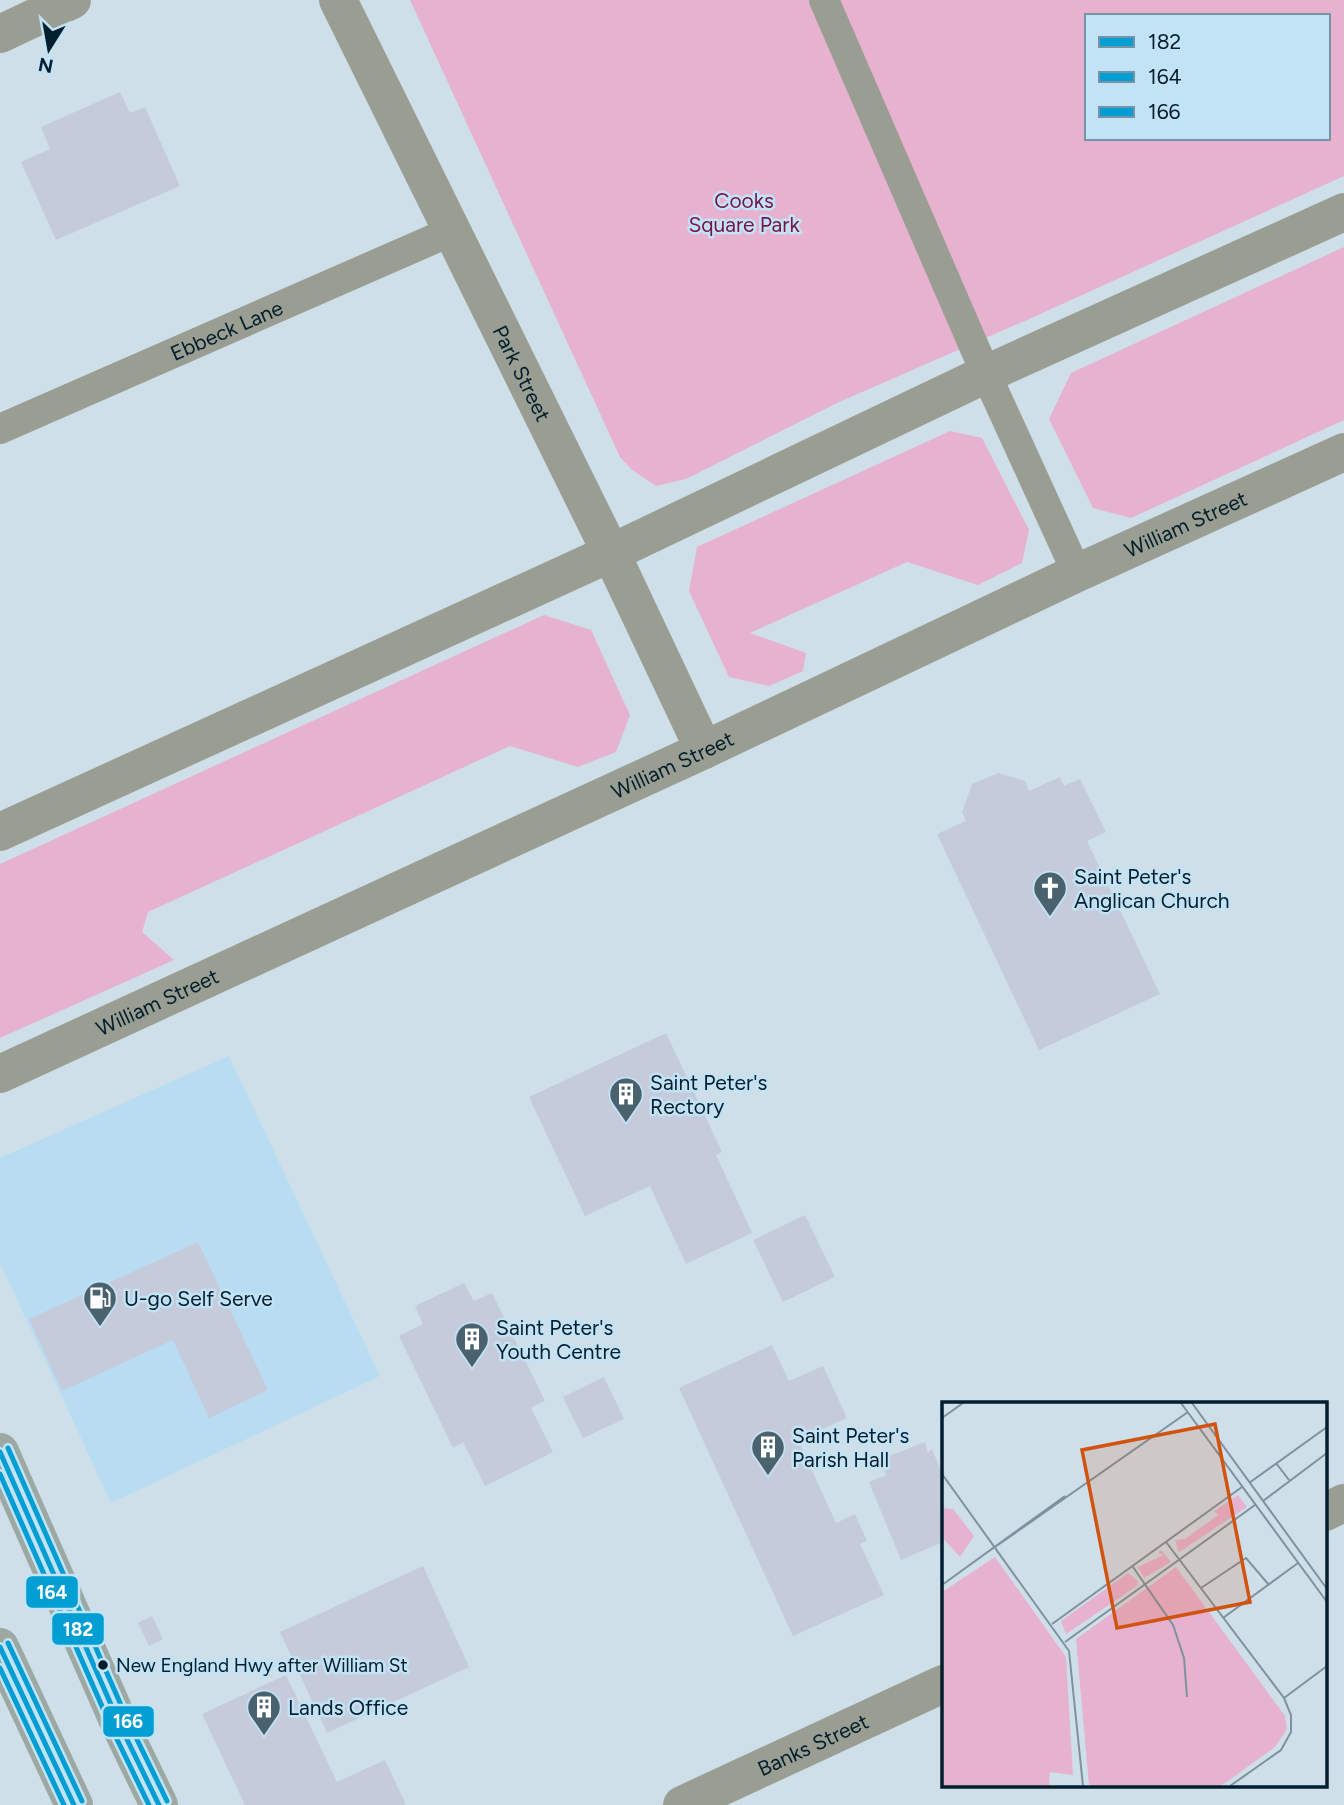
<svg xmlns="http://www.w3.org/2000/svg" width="1344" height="1805" font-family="Figtree,sans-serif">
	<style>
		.built { fill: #b8ddf3 }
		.green { fill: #e6b2cf; fill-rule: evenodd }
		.building { fill: #c5cbdb }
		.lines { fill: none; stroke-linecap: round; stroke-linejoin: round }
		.lane { stroke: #9a9e92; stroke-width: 30 }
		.street { stroke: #9a9e92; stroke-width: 38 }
		.highway { stroke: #9ea8a2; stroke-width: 38 }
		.bus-1-casing { stroke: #c2e2f5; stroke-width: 10 }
		.bus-2-casing { stroke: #c2e2f5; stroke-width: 10 }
		.bus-3-casing { stroke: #c2e2f5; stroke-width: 10 }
		.bus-1 { stroke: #009ed2; stroke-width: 5 }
		.bus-2 { stroke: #009ed2; stroke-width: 5 }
		.bus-3 { stroke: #009ed2; stroke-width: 5 }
		.bus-dot { fill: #031e2c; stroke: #c2e2f5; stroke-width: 2.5 }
		.labels { text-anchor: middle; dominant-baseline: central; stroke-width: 5; stroke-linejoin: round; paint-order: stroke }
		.bus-label { font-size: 19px; fill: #031e2c; stroke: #c2e2f5; text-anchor: start }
		.park-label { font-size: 21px; fill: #781247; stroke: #c2e2f5 }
		.street-label { font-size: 21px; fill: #031e2c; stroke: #c2e2f5 }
		.poi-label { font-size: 21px; fill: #031e2c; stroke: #c2e2f5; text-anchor: start }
		.inset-road { fill: none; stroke: #7d929d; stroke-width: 2 }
		.view { fill: #d1530f; fill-opacity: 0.15; stroke: #d1530f; stroke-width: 3.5 }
		.inset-edge { fill: none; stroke: #031e2c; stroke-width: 3.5 }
		.line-badge { stroke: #c2e2f5; stroke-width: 2.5 }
		.badge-label { font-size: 19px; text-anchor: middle; font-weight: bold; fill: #fff }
	</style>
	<rect width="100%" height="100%" fill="#cedfe9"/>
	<path class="built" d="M229,1056L380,1376L111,1503L0,1263V1158Z"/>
	<g class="green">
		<path d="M410,0H1344V176L1038,315L837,403L686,479L656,486L632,470L620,457ZM1087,16H1328V138H1087Z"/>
		<path d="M1344,247V420L1131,518L1093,508L1049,419L1071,373Z"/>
		<path d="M950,431L982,438L1029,530L1022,563L978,585L907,562L750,633L806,653L803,671L769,686L729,677L689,591L697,547Z"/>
		<path d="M544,615L591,630L630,715L616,752L578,767L510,746L148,912L142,932L174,960L0,1038V864Z"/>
	</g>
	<g class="building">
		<path d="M120,92L130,113L145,107L180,186L56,240L21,162L50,149L41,127Z"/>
		<path d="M999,773L1025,781L1029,791L1060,777L1064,786L1080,779L1106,832L1087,841L1160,994L1039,1050L937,834L966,821L962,812L972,784Z"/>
		<path d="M666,1033L722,1152L716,1155L752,1233L686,1264L650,1186L585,1216L529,1097Z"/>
		<path d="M805,1215L835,1277L783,1302L753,1240Z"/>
		<path d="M198,1242L268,1390L209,1418L173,1340L62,1391L29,1319Z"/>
		<path d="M464,1283L474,1301L492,1293L545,1401L531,1408L553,1452L485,1486L463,1442L453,1448L399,1336L423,1324L415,1306Z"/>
		<path d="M772,1345L789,1381L823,1366L847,1418L798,1440L836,1523L855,1514L867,1541L860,1544L884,1595L793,1636L679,1388Z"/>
		<path d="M604,1377L624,1419L583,1438L563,1397Z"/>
		<path d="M925,1442L928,1453L932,1449L943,1476V1542L901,1560L869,1482L886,1475L884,1471L889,1469L884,1458Z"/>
		<path d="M423,1566L469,1667L327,1733L280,1632Z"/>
		<path d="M152,1616L163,1639L149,1646L138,1623Z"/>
		<path d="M286,1675L337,1782L385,1760L406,1805H245L202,1714Z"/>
	</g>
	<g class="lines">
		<g class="lane">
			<path d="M824,0L986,374L1077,573"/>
			<path id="s1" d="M0,429L452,231"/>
		</g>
		<g class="street">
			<path id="s2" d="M338,0L611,553L704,750"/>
			<path d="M0,34L72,0"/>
			<path d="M0,832L611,553L986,374L1344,212"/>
			<path id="s3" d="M0,1074L704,750L1077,573L1344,452"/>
			<path d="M1325,1512L1344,1503"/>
			<path id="s4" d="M682,1805L943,1684"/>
		</g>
		<g class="highway">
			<path d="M0,1452L120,1725L159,1805"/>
			<path d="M0,1647L74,1805"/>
		</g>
		<g class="bus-1-casing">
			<g id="bus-1">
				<path d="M0,1452L120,1725L159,1805"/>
				<path d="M0,1647L74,1805"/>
			</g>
		</g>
		<g class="bus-2-casing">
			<g id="bus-2">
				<path d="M0,1474L112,1729L149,1805"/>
				<path d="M0,1668L64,1805"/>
			</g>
		</g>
		<g class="bus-3-casing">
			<g id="bus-3">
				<path d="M8,1448L128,1721L167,1801"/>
				<path d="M8,1643L82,1801"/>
			</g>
		</g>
		<use href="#bus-1" class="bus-1"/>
		<use href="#bus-2" class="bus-2"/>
		<use href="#bus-3" class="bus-3"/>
	</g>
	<defs>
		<g id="church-pin" transform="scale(1.75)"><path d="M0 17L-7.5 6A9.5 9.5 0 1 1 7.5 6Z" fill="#4a626e" stroke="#c2e2f5"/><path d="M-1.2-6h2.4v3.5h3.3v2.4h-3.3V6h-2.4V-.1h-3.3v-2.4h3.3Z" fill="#fff"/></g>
		<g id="building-pin" transform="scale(1.75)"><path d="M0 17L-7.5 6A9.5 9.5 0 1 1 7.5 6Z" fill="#4a626e" stroke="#c2e2f5"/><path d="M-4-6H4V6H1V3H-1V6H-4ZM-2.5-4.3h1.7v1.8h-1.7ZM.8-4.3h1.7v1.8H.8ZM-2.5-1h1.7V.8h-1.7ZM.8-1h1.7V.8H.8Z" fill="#fff"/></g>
		<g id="fuel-pin" transform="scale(1.75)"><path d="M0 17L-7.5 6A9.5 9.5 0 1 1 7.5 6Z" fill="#4a626e" stroke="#c2e2f5"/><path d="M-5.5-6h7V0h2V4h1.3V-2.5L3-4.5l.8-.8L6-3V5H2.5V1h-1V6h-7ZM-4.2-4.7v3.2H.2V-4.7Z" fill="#fff"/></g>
	</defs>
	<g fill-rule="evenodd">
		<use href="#church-pin" x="1050" y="888"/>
		<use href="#building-pin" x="626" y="1094"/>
		<use href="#fuel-pin" x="100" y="1298"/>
		<use href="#building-pin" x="472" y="1339"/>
		<use href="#building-pin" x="768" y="1447"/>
		<use href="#building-pin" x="264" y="1707"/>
	</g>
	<circle class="bus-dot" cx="103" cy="1665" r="6"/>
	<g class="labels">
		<g class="bus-label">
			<text x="116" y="1665">New England Hwy after William St</text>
		</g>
		<g class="park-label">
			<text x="744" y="200">Cooks<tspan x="744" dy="24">Square Park</tspan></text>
		</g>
		<g class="street-label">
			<text stroke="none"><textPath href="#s1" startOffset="247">Ebbeck Lane</textPath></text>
			<text stroke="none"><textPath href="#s2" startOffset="416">Park Street</textPath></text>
			<text stroke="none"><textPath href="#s3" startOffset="1307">William Street</textPath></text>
			<text stroke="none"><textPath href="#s3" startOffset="740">William Street</textPath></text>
			<text stroke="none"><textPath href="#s3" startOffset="173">William Street</textPath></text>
			<text stroke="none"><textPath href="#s4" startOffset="144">Banks Street</textPath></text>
		</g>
		<g class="poi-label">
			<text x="1074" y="876">Saint Peter's<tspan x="1074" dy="24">Anglican Church</tspan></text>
			<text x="650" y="1082">Saint Peter's<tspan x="650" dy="24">Rectory</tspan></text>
			<text x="124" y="1298">U-go Self Serve</text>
			<text x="496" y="1327">Saint Peter's<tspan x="496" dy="24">Youth Centre</tspan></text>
			<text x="792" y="1435">Saint Peter's<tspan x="792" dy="24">Parish Hall</tspan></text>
			<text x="288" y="1707">Lands Office</text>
		</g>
	</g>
	<g transform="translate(942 1402)">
		<rect width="385" height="385" fill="#cedfe9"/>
		<path d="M296,93L305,105L237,150L233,138L243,137L276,113L272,109ZM0,106L11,107L32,134L18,155L0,135ZM219,148L229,160L202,176L196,165L221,153L216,151ZM53,155L124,255L131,373L108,370L107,384H0V190ZM234,165L343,314L345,327L333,345L279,384H147L134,237ZM186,171L196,179L195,184L124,232L119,219Z" fill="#e6b2cf"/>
		<path class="inset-road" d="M239,1L385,200M250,1L385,187M0,16L21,1M334,61L347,78M0,72L127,249L141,384M307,81L385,25M321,99L385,51M224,140L342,296L349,313V330L339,348L288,384M53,145L246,10M191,165L231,223L242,256L245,295M0,183L123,94M259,186L304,156L327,183M281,216L356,161M110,222L300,85M123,240L313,103M342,296L385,264"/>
		<path class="view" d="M273,22L308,200L175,226L140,48Z"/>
		<rect width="385" height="385" class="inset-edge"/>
	</g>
	<g class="line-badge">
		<rect x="25" y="1575" width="54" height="34" rx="7" fill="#009ed2"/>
		<rect x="51" y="1612" width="54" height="34" rx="7" fill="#009ed2"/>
		<rect x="102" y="1705" width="53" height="33" rx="7" fill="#009ed2"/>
	</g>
	<g class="badge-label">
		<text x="52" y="1599">164</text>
		<text x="78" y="1636">182</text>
		<text x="128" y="1728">166</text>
	</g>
	<rect x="1085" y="14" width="245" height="126" fill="#c2e2f5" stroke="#7694a5" stroke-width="2"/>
	<rect x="1099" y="37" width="35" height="10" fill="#009ed2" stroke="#7694a5" stroke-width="2"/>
	<text x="1148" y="49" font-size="21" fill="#031e2c">182</text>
	<rect x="1099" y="72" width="35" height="10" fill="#009ed2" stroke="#7694a5" stroke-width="2"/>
	<text x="1148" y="84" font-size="21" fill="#031e2c">164</text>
	<rect x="1099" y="107" width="35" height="10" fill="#009ed2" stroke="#7694a5" stroke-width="2"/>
	<text x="1148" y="119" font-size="21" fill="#031e2c">166</text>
	<g transform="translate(49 49) rotate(191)" stroke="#c2e2f5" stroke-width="5" paint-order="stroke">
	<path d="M0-5L12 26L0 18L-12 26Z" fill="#031e2c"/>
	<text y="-10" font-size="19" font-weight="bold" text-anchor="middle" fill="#031e2c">N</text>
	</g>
</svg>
